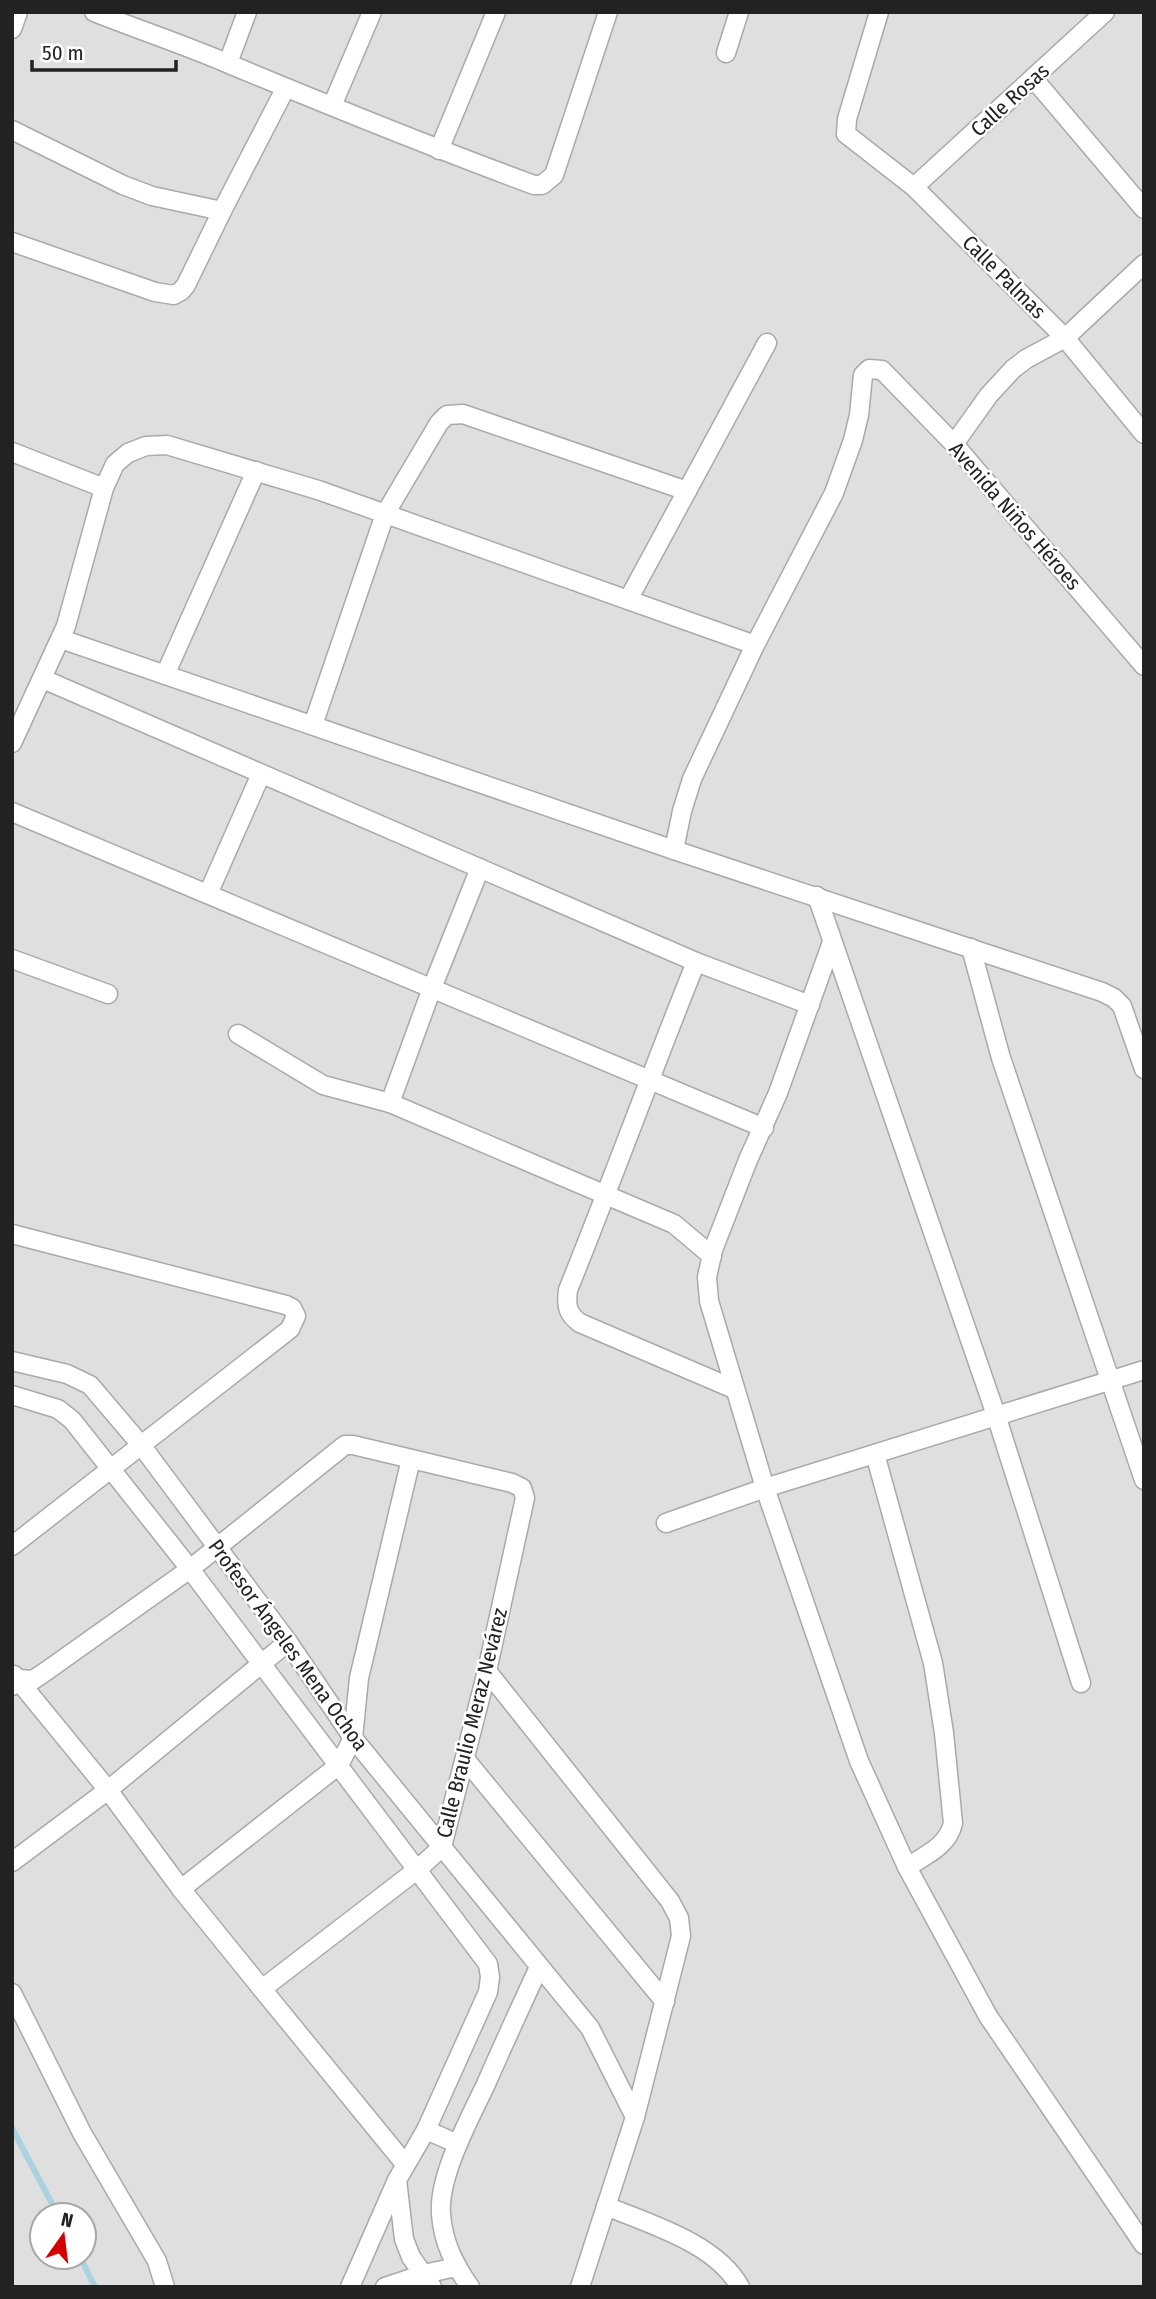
<svg xmlns="http://www.w3.org/2000/svg" width="1156" height="2299" font-family="'Fira Sans Condensed',sans-serif">
	<style>
		.residential { fill: #e0dfdf; fill-rule: evenodd }
		.lines { fill: none; stroke-linecap: round; stroke-linejoin: round }
		.stream { stroke: #aad3df; stroke-width: 6 }
		.street-casing { stroke: #a9a9a9; stroke-width: 21 }
		.street { stroke: #fff; stroke-width: 18 }
		.labels { text-anchor: middle; dominant-baseline: central; stroke-width: 5; stroke-linejoin: round; paint-order: stroke }
		.street-label { font-size: 21px; fill: #222; stroke: #fff }
	</style>
	<rect width="100%" height="100%" fill="#f2efe9"/>
	<path class="residential" d="M12,12H1144V2287H12ZM42,2215H84V2257H42Z"/>
	<g class="lines">
		<g class="stream">
			<path d="M12,2128L58,2215"/>
			<path d="M80,2257L95,2287"/>
		</g>
		<g class="street-casing">
			<g id="street">
				<path d="M94,12C139,30 185,45 229,64C330,106 431,147 534,185H542L554,175L608,12"/>
				<path d="M879,12L847,119L846,134L914,187L1065,338L1144,434"/>
				<path d="M12,29L18,12"/>
				<path d="M726,53L739,12"/>
				<path d="M228,63L247,12"/>
				<path d="M1033,78L1144,209"/>
				<path d="M332,106L372,12"/>
				<path d="M12,130L123,185L152,196L222,211"/>
				<path d="M439,150L496,12"/>
				<path d="M914,187L1105,12"/>
				<path d="M12,242L155,292L174,295L181,291L186,285L222,211L285,89"/>
				<path d="M954,444L989,395L1013,369L1026,359L1065,338L1144,264"/>
				<path d="M12,452L104,488"/>
				<path d="M628,600L767,343"/>
				<path d="M61,639L674,850L1102,992L1114,998L1122,1006L1144,1069"/>
				<path d="M165,675L256,471"/>
				<path d="M43,679L696,962L810,1005"/>
				<path d="M313,725L385,514L439,423L447,415L463,414L687,491"/>
				<path d="M12,743L66,626L104,488L115,464L128,453L146,446L167,445L318,490L755,645"/>
				<path d="M12,812L764,1128"/>
				<path d="M674,850L682,811L692,779L755,645L834,493L853,440L859,415L863,375L869,369L882,370L954,444L1144,666"/>
				<path d="M208,894L261,774"/>
				<path d="M817,896L996,1415L1081,1683"/>
				<path d="M832,942L778,1093L748,1160L713,1250L707,1277L709,1301L765,1488L859,1761L907,1867L988,2016L1144,2245"/>
				<path d="M971,948L1001,1058L1144,1480"/>
				<path d="M12,959L108,994"/>
				<path d="M696,962C652,1071 612,1181 568,1290C566,1305 567,1314 580,1323L734,1389"/>
				<path d="M238,1034L323,1085L390,1103L674,1224L712,1256"/>
				<path d="M390,1103L432,988L480,868"/>
				<path d="M12,1234L286,1305L292,1308L296,1316L290,1329L12,1546"/>
				<path d="M12,1361L67,1374L90,1385L141,1445L288,1642L353,1738L590,2028L635,2117"/>
				<path d="M12,1395L58,1409L72,1420L190,1569L488,1964L490,1977L488,1992L426,2130L397,2180L350,2287"/>
				<path d="M875,1454L933,1663L944,1733L953,1823C948,1846 926,1855 907,1867"/>
				<path d="M666,1523L765,1488L1144,1370"/>
				<path d="M487,1671L670,1901L679,1918L681,1936L635,2117L580,2287"/>
				<path d="M14,1675L108,1790L181,1889L262,1989L405,2164"/>
				<path d="M12,1686L19,1679L33,1680L45,1672L190,1569L345,1445H353L512,1483L522,1488L525,1498L487,1671L442,1847L418,1869L262,1989"/>
				<path d="M465,1759L665,2002"/>
				<path d="M12,1862L108,1790L288,1642"/>
				<path d="M181,1889L339,1765L353,1738L359,1678L411,1459"/>
				<path d="M12,1993L82,2133L157,2261L165,2287"/>
				<path d="M426,2130L458,2144"/>
				<path d="M397,2180L404,2239L411,2257L432,2287"/>
				<path d="M606,2206C649,2224 716,2243 740,2287"/>
				<path d="M385,2287L424,2274L456,2267"/>
				<path d="M470,2287C454,2264 443,2242 441,2214C438,2176 470,2118 486,2084C503,2045 521,2006 539,1967"/>
			</g>
		</g>
		<use href="#street" class="street"/>
	</g>
	<g class="labels">
		<g class="street-label">
			<text transform="translate(1010 100) rotate(-42)">Calle Rosas</text>
			<text transform="translate(1004 277) rotate(45)">Calle Palmas</text>
			<text transform="translate(1015 516) rotate(49)">Avenida Niños Héroes</text>
			<text transform="translate(288 1645) rotate(54)">Profesor Ángeles Mena Ochoa</text>
			<text transform="translate(472 1723) rotate(-76)">Calle Braulio Meraz Nevárez</text>
		</g>
	</g>
	<rect width="1156" height="2299" fill="none" stroke="#222222" stroke-width="28"/>
	<g transform="translate(63 2236) rotate(14)"><circle r="33" fill="#ffffff" stroke="#a7a7a7" stroke-width="2"/>
	<path d="M0-5L12 26L0 18L-12 26Z" fill="#d40000"/>
	<text y="-10" font-size="19" font-weight="bold" text-anchor="middle" fill="#222222">N</text>
	</g>
	<path d="M32 60v10h144v-10" fill="none" stroke="#222222" stroke-width="3.5"/>
	<text x="42" y="60" font-size="21" fill="#222222" stroke="#ffffff" stroke-width="5" paint-order="stroke">50 m</text>
</svg>
